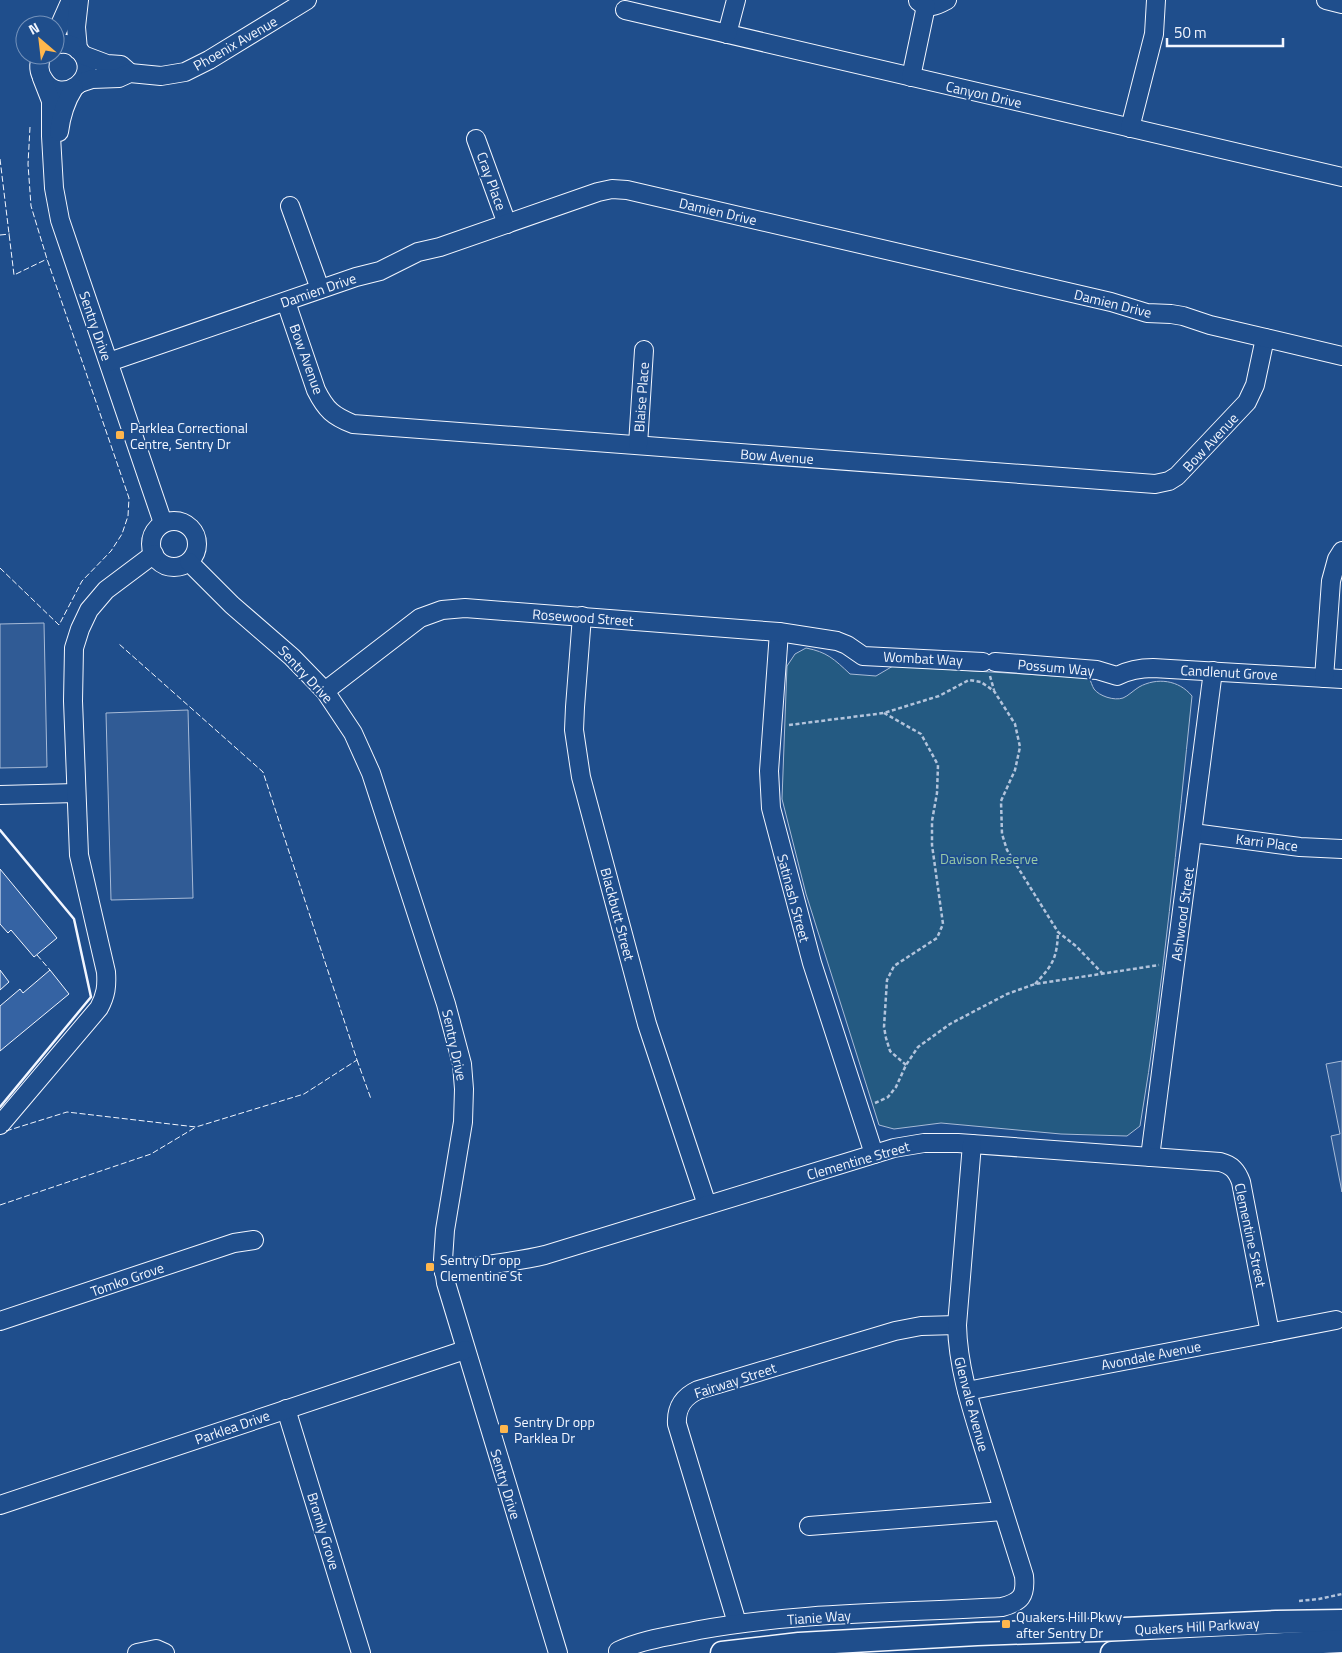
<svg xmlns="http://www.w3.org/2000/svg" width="1342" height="1653" font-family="'Titillium Web',sans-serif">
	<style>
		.green { fill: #245a82; stroke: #a8bbd7 }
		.parking { fill: #305b95; stroke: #a8bbd7 }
		.building { fill: #3563a3; stroke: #f2f6ff }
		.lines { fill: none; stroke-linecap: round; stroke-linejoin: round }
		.minor-casing { stroke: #f2f6ff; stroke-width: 20 }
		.major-casing { stroke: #f2f6ff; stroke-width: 25 }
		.path { stroke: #b3c4dc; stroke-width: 2.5; stroke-dasharray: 4 2.5; stroke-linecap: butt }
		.minor { stroke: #1f4e8c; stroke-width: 18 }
		.major { stroke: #1f4e8c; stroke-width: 22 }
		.fence { stroke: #f2f6ff; stroke-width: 1; stroke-dasharray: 6 2.5; stroke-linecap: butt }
		.wall { stroke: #f2f6ff; stroke-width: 2.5 }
		.poi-dot { fill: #ffb74d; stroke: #1f4e8c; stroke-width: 2 }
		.labels { text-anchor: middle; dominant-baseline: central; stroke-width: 4; stroke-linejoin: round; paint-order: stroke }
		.street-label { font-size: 14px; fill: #f2f6ff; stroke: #1f4e8c }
		.poi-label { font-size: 14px; fill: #f2f6ff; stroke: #1f4e8c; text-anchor: start }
		.park-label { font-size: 14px; fill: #97c8a6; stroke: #1f4e8c }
	</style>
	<rect width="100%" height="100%" fill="#1f4e8c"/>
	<path class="green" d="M806,648C827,652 834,659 850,674L876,676L893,666L1089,678C1091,681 1092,686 1094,689C1099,696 1114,701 1123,698C1128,696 1134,690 1139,687C1157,677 1179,680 1192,696C1177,839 1164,984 1140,1126L1127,1136L1061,1134L941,1123L894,1129L879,1125L806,894L782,799L787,666L795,654Z"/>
	<g class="parking">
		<path d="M44,623L47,767L0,768V624Z"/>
		<path d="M188,710L193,898L111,900L106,713Z"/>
		<path d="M1342,1061V1192L1331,1136L1340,1134L1326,1064Z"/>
	</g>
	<g class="building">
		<path d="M0,869L57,938L34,957L11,930L8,933L0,924Z"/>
		<path d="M0,970L9,982L0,990Z"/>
		<path d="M50,970L69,994L0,1051V1006L20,989L23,993Z"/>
	</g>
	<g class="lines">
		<g class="minor-casing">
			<g id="minor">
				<path d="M1326,0L1342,4"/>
				<path d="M918,1C928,10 936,6 947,0"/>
				<path d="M625,10L1342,177"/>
				<path d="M727,34L736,0"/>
				<path d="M55,36L71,0"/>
				<path d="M78,50L76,27L79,0"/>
				<path d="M42,55C38,64 38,72 44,80C61,107 103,77 80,51C73,44 64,42 55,45"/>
				<path d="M83,55L107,64L121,65L130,73"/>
				<path d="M911,77L926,6"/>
				<path d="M42,78L51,101V136L54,188L60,220L163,523"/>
				<path d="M80,83L92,79L119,78L130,73L161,76L185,72L209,60L307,0"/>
				<path d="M1130,128L1154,34L1156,0"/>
				<path d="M59,132C61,116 65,102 74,88"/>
				<path d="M476,139L507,224"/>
				<path d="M290,206L320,289"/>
				<path d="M286,302L316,390C326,410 333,416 353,424L1155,484L1169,481L1177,476L1247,402L1255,385L1265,338"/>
				<path d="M109,362L356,277L380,271L418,252L440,247L598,192L612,189L627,190L1111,302L1147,313L1171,314L1183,316L1210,325L1342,356"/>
				<path d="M638,445L644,350"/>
				<circle cx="174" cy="544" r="23"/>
				<path d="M189,562L232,605L292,657L325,691L353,733L371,773L446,1004L462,1064L464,1089L463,1122L445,1230L443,1260L446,1283L558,1653"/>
				<path d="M582,616L575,707L574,730L581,777L647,1024L707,1205"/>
				<path d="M779,632L769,771L771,808L812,963L874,1154"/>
				<path d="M995,662L1097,670L1117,676C1129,670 1140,668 1153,668L1342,679"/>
				<path d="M1324,678L1331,581L1337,559L1342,551"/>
				<path d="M325,691L420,618L442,610L465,608L779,632L837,641L847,645L863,656L983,662"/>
				<path d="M0,795L76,793"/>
				<path d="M1193,833L1300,847L1342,849"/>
				<path d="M0,1125L99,1008C106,995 107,986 106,972L79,855L73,701L74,648L80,629L89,610L106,590L154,554"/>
				<path d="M1150,1157L1213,671"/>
				<path d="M444,1273C477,1265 512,1263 545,1255L894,1148L924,1143H958L1220,1162C1232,1165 1237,1171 1241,1182L1270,1333"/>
				<path d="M0,1321L234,1243L254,1240"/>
				<path d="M967,1391L1336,1320"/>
				<path d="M286,1409L361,1653"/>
				<path d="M0,1505L465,1350"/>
				<path d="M809,1526L1003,1511"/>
				<path d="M737,1623L677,1424C676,1408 683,1397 698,1390L895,1331L921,1326L957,1325"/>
				<path d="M618,1651C644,1639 671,1636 699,1630C798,1612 901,1613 1002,1607C1021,1602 1026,1596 1024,1576C1011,1535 998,1493 985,1452C972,1410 958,1369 957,1325L972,1144"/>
				<path d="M137,1653L156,1649L165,1653"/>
			</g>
		</g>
		<g class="major-casing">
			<g id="major">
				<path d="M722,1653L799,1644L977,1634L1124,1629L1276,1622L1342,1621"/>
				<path d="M1112,1653L1342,1641"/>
			</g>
		</g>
		<g class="path">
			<path d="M990,676L994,690"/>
			<path d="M884,713L921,734L938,765L937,793L932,821V845L943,924L937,938L894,966L887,980L884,1027L886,1038L890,1051L906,1065"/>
			<path d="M789,725L884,713L939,696L969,680L981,682L994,691L1015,724L1020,747L1015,770L1001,801L1002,834L1007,850L1058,932L1076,946L1103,974"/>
			<path d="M1035,984C1053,965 1057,958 1058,932"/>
			<path d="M875,1103L888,1097L896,1087L906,1065L918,1047L950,1024L1007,994L1035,984L1159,965"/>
			<path d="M1299,1601L1319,1599L1342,1594"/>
		</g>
		<use href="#minor" class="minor"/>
		<use href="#major" class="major"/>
		<g class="fence">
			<path d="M0,159L14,275L47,259"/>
			<path d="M0,235L10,234"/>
			<path d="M0,568L59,625L82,581L111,551L122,534L128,516L129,498L47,259L31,206L28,164L30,127"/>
			<path d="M37,955L50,970"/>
			<path d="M357,1060L371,1099"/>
			<path d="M6,1131L67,1112L196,1127L304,1094L357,1060L263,772L119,644"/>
			<path d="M0,1205L151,1154L196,1127"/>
		</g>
		<path class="wall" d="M0,830L74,919L91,997L0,1107"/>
	</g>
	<g class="poi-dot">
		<rect x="115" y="430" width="10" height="10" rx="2.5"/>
		<rect x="425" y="1262" width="10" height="10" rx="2.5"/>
		<rect x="499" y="1424" width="10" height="10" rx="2.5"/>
		<rect x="1001" y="1619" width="10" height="10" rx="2.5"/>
	</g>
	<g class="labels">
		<g class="street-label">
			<text transform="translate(235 43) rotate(-30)">Phoenix Avenue</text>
			<text transform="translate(984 94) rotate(13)">Canyon Drive</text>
			<text transform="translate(492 181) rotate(70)">Cray Place</text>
			<text transform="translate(718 211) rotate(13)">Damien Drive</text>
			<text transform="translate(318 290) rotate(-19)">Damien Drive</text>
			<text transform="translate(1113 303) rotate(14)">Damien Drive</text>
			<text transform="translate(96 326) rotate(71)">Sentry Drive</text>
			<text transform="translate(307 359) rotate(70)">Bow Avenue</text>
			<text transform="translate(641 397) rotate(-86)">Blaise Place</text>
			<text transform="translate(1210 442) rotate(-47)">Bow Avenue</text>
			<text transform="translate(777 456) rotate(4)">Bow Avenue</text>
			<text transform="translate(583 617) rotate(4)">Rosewood Street</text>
			<text transform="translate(923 658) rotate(3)">Wombat Way</text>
			<text transform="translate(1056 667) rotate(5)">Possum Way</text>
			<text transform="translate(1229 672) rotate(3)">Candlenut Grove</text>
			<text transform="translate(306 674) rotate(47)">Sentry Drive</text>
			<text transform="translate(1267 842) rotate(7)">Karri Place</text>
			<text transform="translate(794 898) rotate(75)">Satinash Street</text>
			<text transform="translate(618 914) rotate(75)">Blackbutt Street</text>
			<text transform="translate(1182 914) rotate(-82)">Ashwood Street</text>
			<text transform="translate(455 1045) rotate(78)">Sentry Drive</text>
			<text transform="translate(858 1160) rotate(-16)">Clementine Street</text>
			<text transform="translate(1251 1235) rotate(78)">Clementine Street</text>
			<text transform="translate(127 1279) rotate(-19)">Tomko Grove</text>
			<text transform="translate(1151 1355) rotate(-11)">Avondale Avenue</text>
			<text transform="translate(735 1380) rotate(-18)">Fairway Street</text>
			<text transform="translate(972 1404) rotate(75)">Glenvale Avenue</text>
			<text transform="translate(232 1427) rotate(-19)">Parklea Drive</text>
			<text transform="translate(506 1484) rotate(73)">Sentry Drive</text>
			<text transform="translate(324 1531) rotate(73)">Bromly Grove</text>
			<text transform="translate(819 1617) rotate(-4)">Tianie Way</text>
			<text transform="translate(1197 1626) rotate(-3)">Quakers Hill Parkway</text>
		</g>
		<g class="poi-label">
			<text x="130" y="427">Parklea Correctional<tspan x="130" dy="16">Centre, Sentry Dr</tspan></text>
			<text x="440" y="1259">Sentry Dr opp<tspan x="440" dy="16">Clementine St</tspan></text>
			<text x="514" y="1421">Sentry Dr opp<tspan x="514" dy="16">Parklea Dr</tspan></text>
			<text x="1016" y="1616">Quakers Hill Pkwy<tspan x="1016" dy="16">after Sentry Dr</tspan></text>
		</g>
		<g class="park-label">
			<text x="989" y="858">Davison Reserve</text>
		</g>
	</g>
	<g transform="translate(40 40) rotate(332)"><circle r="24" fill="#1f4e8c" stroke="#7391ba"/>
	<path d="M0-4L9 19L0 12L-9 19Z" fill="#ffb74d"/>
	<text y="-8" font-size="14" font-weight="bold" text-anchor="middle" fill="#f2f6ff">N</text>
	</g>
	<path d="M1167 38v8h116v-8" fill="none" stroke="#f2f6ff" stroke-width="2.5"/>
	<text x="1174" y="38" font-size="15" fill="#f2f6ff" stroke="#1f4e8c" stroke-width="4" paint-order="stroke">50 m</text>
</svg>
